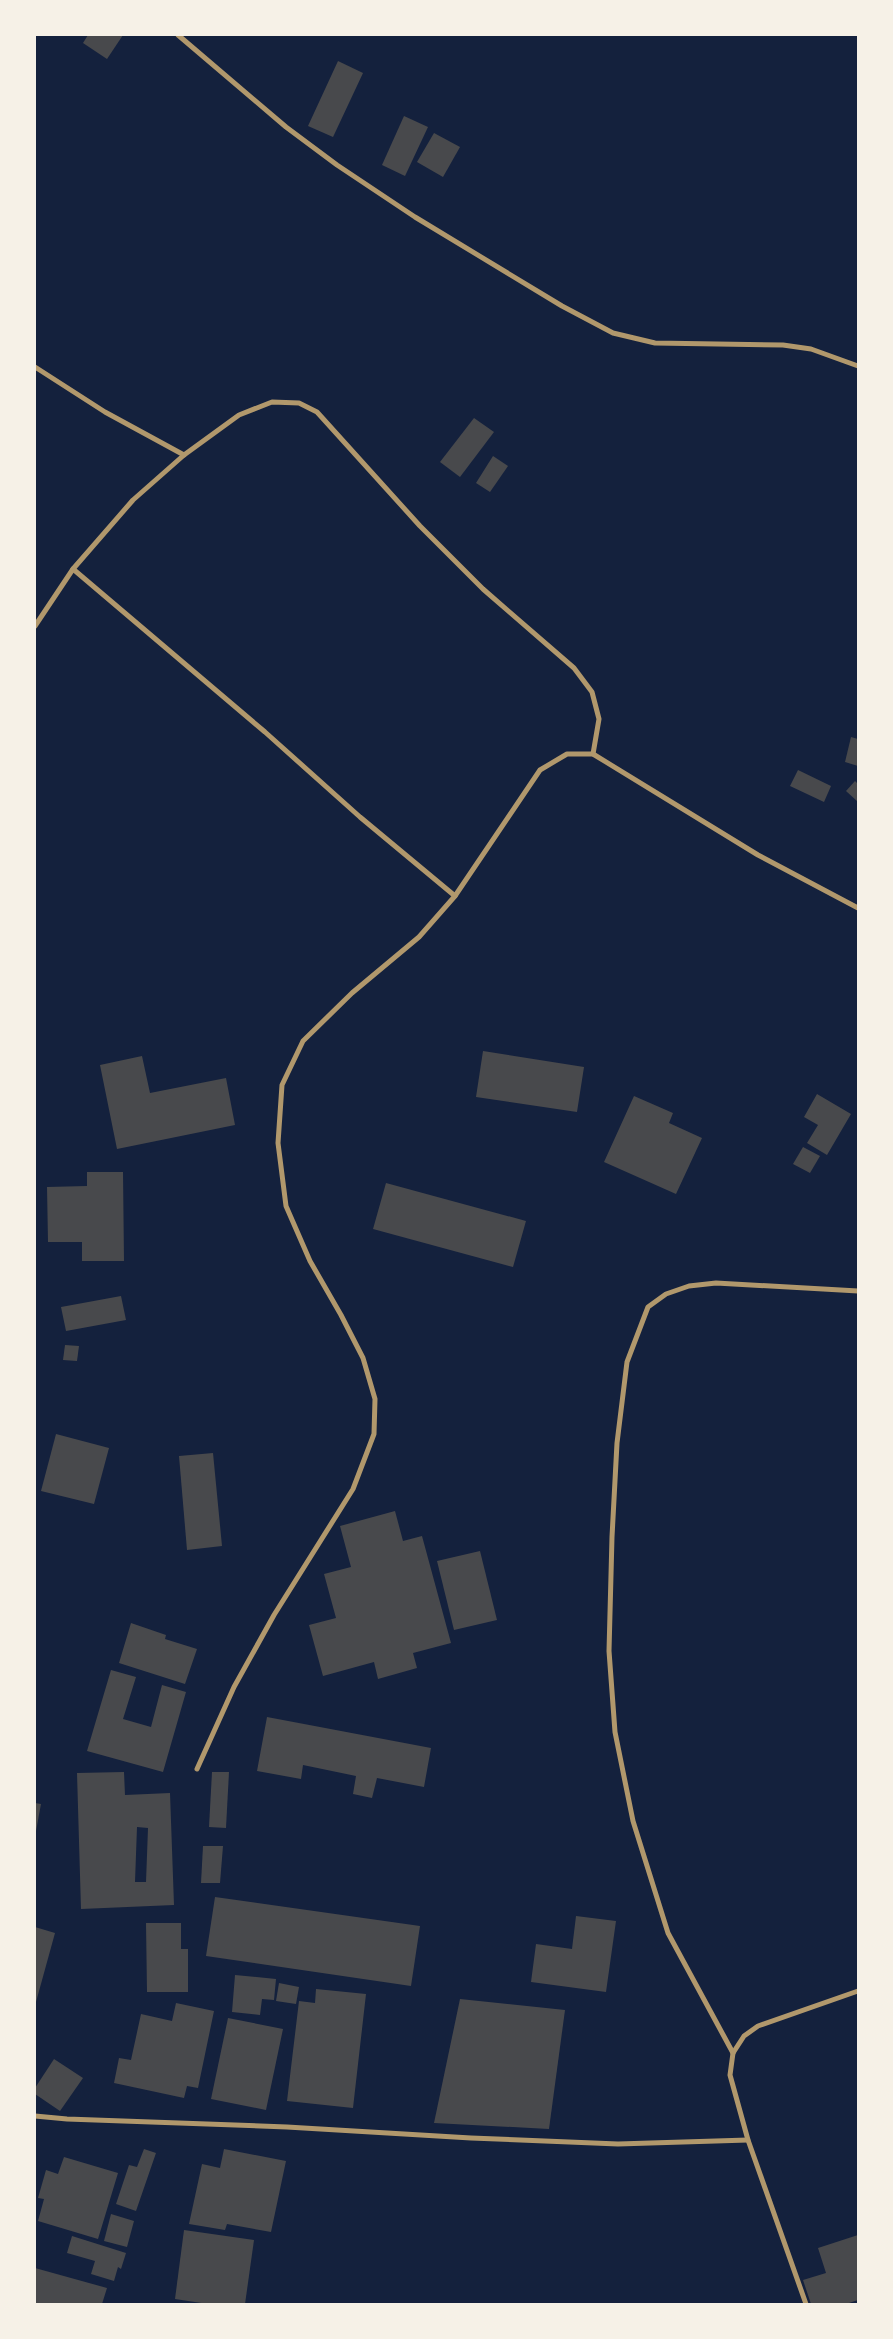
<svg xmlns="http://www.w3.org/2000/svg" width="893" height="2339" font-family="'Nunito Sans',sans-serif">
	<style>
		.building { fill: #48494c; fill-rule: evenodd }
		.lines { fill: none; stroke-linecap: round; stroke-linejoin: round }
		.minor { stroke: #b1986c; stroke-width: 5 }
	</style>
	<rect width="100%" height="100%" fill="#14213d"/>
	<g class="building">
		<path d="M88,35H123L107,59L83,43Z"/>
		<path d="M338,61L363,73L333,137L308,126Z"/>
		<path d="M404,116L428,127L405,176L382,165Z"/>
		<path d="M434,133L460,147L443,177L417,162Z"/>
		<path d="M474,418L494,432L460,477L440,462Z"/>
		<path d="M493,456L508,466L490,492L476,483Z"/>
		<path d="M851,737L858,739V766L845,762Z"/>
		<path d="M798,770L831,786L824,802L790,786Z"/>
		<path d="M855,781L858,784V802L846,791Z"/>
		<path d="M483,1051L584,1067L577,1112L476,1097Z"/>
		<path d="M142,1056L150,1093L226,1078L235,1125L117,1149L100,1065Z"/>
		<path d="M817,1094L851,1114L827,1155L807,1143L818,1125L804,1117Z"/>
		<path d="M634,1096L673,1113L669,1123L702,1138L676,1194L604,1162Z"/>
		<path d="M803,1147L820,1156L810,1173L793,1164Z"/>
		<path d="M87,1172H123L124,1261H82V1242H48L47,1187L87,1186Z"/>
		<path d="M386,1183L526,1221L513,1267L373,1229Z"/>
		<path d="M121,1296L126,1320L66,1331L61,1307Z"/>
		<path d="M65,1345L79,1346L77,1361L63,1360Z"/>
		<path d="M56,1434L109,1448L94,1504L41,1491Z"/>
		<path d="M213,1453L222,1546L187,1550L179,1456Z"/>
		<path d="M395,1511L403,1541L422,1536L451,1643L413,1653L417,1668L378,1679L374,1662L323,1676L309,1625L336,1618L324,1574L351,1567L340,1526Z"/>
		<path d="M480,1551L497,1620L454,1630L437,1561Z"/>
		<path d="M131,1623L166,1635L165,1639L197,1649L185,1684L119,1663Z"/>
		<path d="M111,1670L136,1677L123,1719L151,1727L162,1685L186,1692L163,1772L87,1751Z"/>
		<path d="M267,1717L431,1748L424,1787L377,1778L372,1798L353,1794L356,1776L303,1765L301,1779L257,1771Z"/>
		<path d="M124,1772L125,1795L170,1793L174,1905L81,1909L77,1773ZM137,1827L148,1828L146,1882H135Z"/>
		<path d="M212,1772H229L226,1828L209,1827Z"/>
		<path d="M35,1803L41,1804L36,1831L35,1830Z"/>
		<path d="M203,1846H223L220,1883H201Z"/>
		<path d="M215,1897L420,1926L411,1986L206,1956Z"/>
		<path d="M576,1916L616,1921L606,1992L531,1982L536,1944L572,1949Z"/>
		<path d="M146,1923H181V1949H188V1992H147Z"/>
		<path d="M35,1927L55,1933L36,2002H35Z"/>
		<path d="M235,1975L276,1979L274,2000L262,1999L260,2015L232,2012Z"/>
		<path d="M279,1983L299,1987L296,2004L276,2001Z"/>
		<path d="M316,1989L366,1994L353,2108L287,2101L299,2001L315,2003Z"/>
		<path d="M460,1999L565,2010L549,2129L434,2123Z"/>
		<path d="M176,2003L214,2011L198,2088L187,2086L184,2098L114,2083L119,2058L131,2060L141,2014L172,2021Z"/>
		<path d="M228,2018L283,2029L266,2110L211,2099Z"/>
		<path d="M54,2059L83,2078L60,2111L35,2094V2088Z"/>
		<path d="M144,2149L156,2153L136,2211L116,2204L129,2165L137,2167Z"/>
		<path d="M224,2149L286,2161L271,2232L227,2224L225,2230L189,2224L202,2164L220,2168Z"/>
		<path d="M64,2157L118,2173L98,2239L38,2221L44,2199L38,2198L46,2170L58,2174Z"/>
		<path d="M111,2214L134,2221L127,2247L104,2241Z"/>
		<path d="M184,2230L254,2240L245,2304H208L175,2299Z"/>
		<path d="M858,2235V2300L846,2304H811L803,2280L826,2273L818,2248Z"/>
		<path d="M72,2236L126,2253L121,2269L118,2267L114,2281L91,2274L95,2261L67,2253Z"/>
		<path d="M35,2268L107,2288L102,2304H35Z"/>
	</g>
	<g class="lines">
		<g class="minor">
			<path d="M178,35L286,127L337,165L415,217L562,306L613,333L655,343L783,345L811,349L858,366"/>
			<path d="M35,367L105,412L184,455"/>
			<path d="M73,569L265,732L360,817L455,896"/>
			<path d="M35,626L73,569L133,500L184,455L239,415L272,402L299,403L317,412L420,526L483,589L574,668L592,692L599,719L593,754"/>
			<path d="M197,1769L234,1687L274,1615L353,1489L374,1434L375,1399L363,1358L341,1315L310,1261L286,1206L278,1143L282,1085L303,1041L352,993L419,937L455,896L540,770L567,754H593L758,855L858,908"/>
			<path d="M733,2053L668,1933L633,1821L615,1732L609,1651L612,1537L617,1443L627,1362L648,1307L666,1294L689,1286L716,1283L858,1291"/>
			<path d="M35,2116L67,2119L287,2127L471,2138L618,2144L748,2140"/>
			<path d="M806,2304L748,2140L730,2075L733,2053L744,2036L758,2026L858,1991"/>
		</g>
	</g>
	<rect width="893" height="2339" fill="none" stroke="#f6f1e7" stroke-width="72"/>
</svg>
